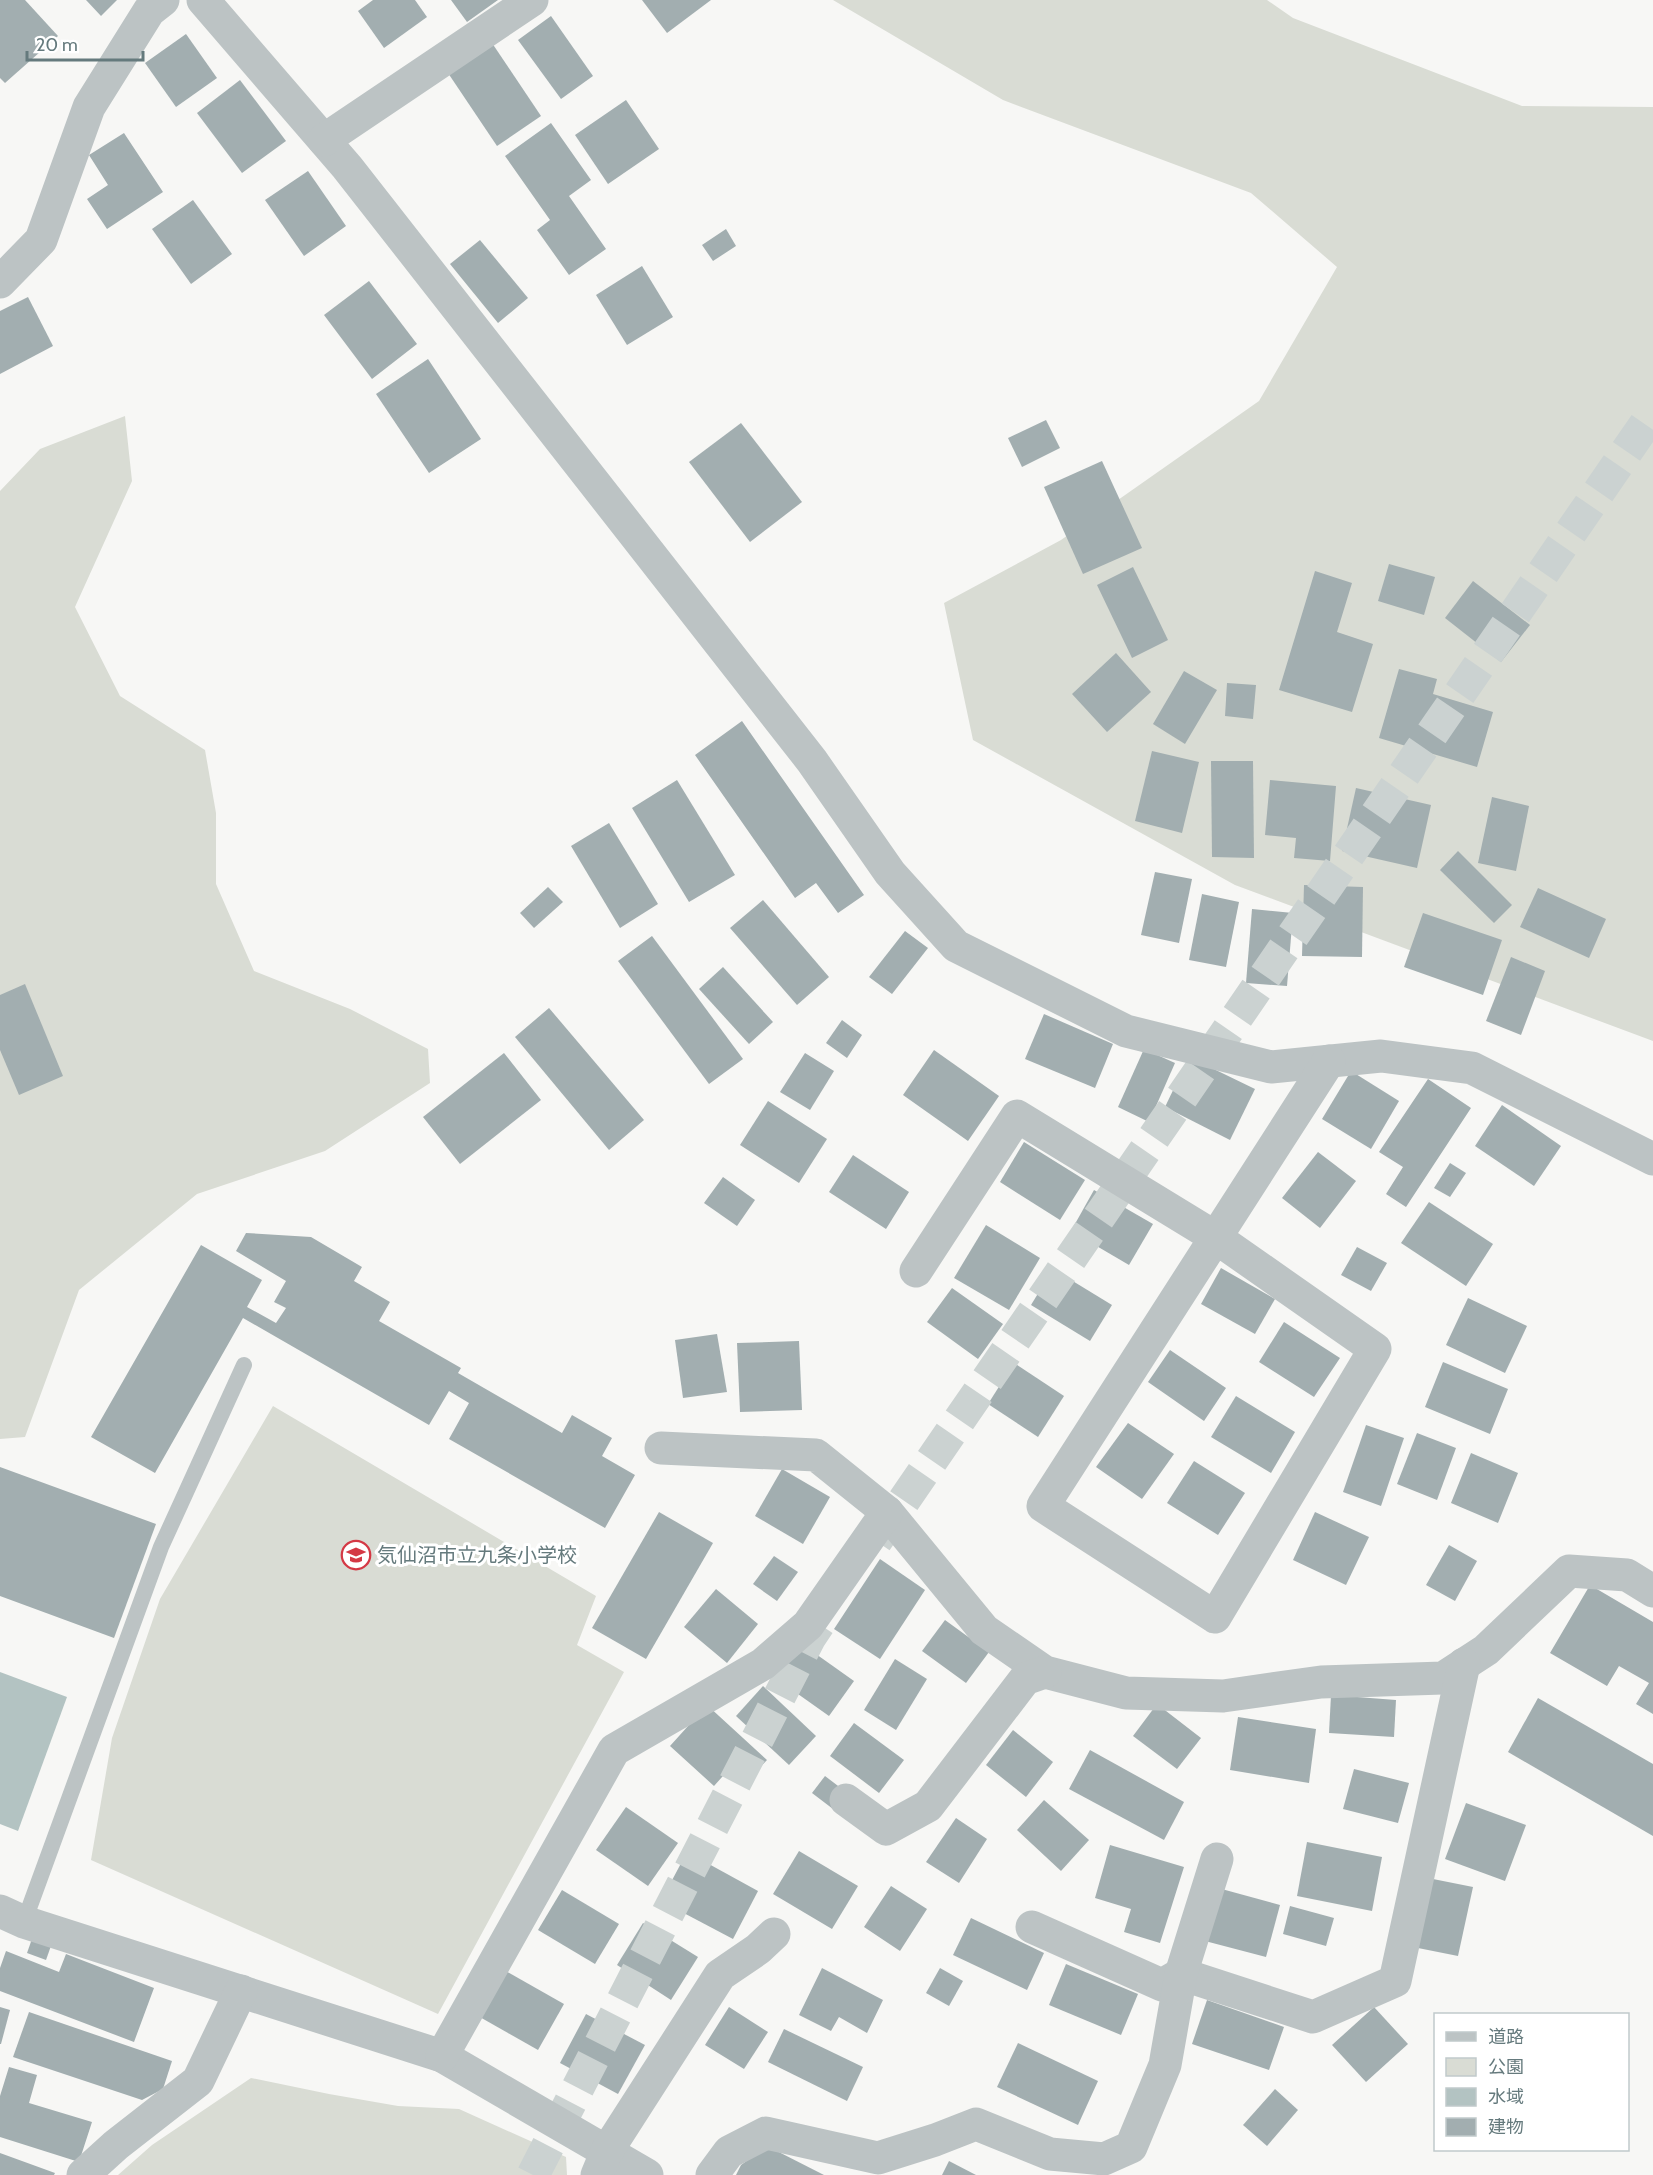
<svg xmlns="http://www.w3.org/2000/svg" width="1653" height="2175" font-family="Cabin,'Noto Sans JP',sans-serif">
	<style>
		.green { fill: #d9dcd4 }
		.water { fill: #b3c3c2 }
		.building { fill: #a2aeb0 }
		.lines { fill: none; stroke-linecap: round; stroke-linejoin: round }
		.trunk-tunnel { stroke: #cbd2d1; stroke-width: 33; stroke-dasharray: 33 16; stroke-linecap: butt }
		.service { stroke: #bcc3c4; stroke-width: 16 }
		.minor { stroke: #bcc3c4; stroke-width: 33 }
		.labels { text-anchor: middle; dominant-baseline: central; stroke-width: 6; stroke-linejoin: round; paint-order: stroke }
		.poi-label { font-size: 20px; fill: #657a7d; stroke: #fff; text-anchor: start }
	</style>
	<rect width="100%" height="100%" fill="#f7f7f5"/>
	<g class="green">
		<path d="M833,0H1267L1293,18L1522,106L1653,107V1041L1235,885L973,740L944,603L1061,540L1259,401L1337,267L1251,193L1003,100Z"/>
		<path d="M125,416L132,481L75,607L120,696L205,750L216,813V884L254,971L350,1009L428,1049L430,1083L325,1151L197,1194L79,1290L25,1437L0,1439V491L40,449Z"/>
		<path d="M273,1406L596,1596L577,1645L624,1672L438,2014L91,1860L112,1738L160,1599Z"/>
		<path d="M251,2078L329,2094L398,2106L459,2109L566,2157L567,2175H118L152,2145Z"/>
	</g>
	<path class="water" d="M0,1672L67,1697L18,1831L0,1824Z"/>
	<g class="building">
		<path d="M0,0H25L58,36L5,83L0,78Z"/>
		<path d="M86,0H117L101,16Z"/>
		<path d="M373,0H415L427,17L384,48L358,11Z"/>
		<path d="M451,0H498L467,22Z"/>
		<path d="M642,0H711L667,33Z"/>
		<path d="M551,16L593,76L561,99L518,40Z"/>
		<path d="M186,34L217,78L176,107L145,63Z"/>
		<path d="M492,43L541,116L497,146L448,73Z"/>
		<path d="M240,80L286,141L242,173L197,113Z"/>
		<path d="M626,100L659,149L608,184L575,135Z"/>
		<path d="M551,123L591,180L569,196L606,249L569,275L537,230L550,220L505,156Z"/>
		<path d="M124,133L163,192L107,229L87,199L108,185L89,155Z"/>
		<path d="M308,171L346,226L304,256L265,200Z"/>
		<path d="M193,200L232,254L191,284L152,229Z"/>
		<path d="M726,229L736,246L713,261L702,245Z"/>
		<path d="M480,240L528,298L498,323L450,264Z"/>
		<path d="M642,266L673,317L627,345L596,295Z"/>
		<path d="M369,281L417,344L372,379L324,315Z"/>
		<path d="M28,297L53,346L0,374V311Z"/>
		<path d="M428,359L481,439L429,473L376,394Z"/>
		<path d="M1046,420L1060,448L1022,467L1008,438Z"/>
		<path d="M741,423L802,502L750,542L689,462Z"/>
		<path d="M1102,461L1142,548L1083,574L1044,487Z"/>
		<path d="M1389,564L1435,577L1424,615L1378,601Z"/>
		<path d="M1133,567L1168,640L1132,658L1097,585Z"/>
		<path d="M1315,571L1352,583L1337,632L1373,644L1352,712L1279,690Z"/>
		<path d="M1473,581L1530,625L1501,662L1445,618Z"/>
		<path d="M1116,653L1151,692L1107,732L1072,694Z"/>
		<path d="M1399,669L1437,679L1433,694L1493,712L1477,767L1379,738Z"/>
		<path d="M1184,671L1217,690L1185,744L1153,724Z"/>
		<path d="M1227,683L1256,685L1253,719L1225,716Z"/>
		<path d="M742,721L864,895L838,913L816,883L795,898L695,755Z"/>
		<path d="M1152,751L1199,762L1182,833L1135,821Z"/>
		<path d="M1211,761H1253L1254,858L1212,857Z"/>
		<path d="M677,780L735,875L689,902L632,808Z"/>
		<path d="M1270,780L1336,786L1330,861L1294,858L1296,838L1265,835Z"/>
		<path d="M1356,788L1431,805L1417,868L1342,851Z"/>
		<path d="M1492,797L1529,806L1516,871L1478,863Z"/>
		<path d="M609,823L658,904L620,928L571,846Z"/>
		<path d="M1458,851L1512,905L1494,923L1440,870Z"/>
		<path d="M1155,872L1192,879L1179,943L1141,935Z"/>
		<path d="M1304,885L1363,887L1362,957L1302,956Z"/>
		<path d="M548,887L563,902L534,928L520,913Z"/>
		<path d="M1538,888L1606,919L1589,958L1520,927Z"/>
		<path d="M1202,894L1239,902L1226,967L1189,960Z"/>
		<path d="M763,900L829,977L797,1005L730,928Z"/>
		<path d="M1252,909L1293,913L1287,986L1246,983Z"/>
		<path d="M1423,913L1502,940L1483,995L1404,967Z"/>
		<path d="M905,931L928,948L892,994L869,977Z"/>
		<path d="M652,936L743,1059L709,1084L618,961Z"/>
		<path d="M1511,957L1545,971L1521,1035L1486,1021Z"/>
		<path d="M723,967L773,1022L749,1044L699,989Z"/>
		<path d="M25,984L63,1076L19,1095L0,1050V995Z"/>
		<path d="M549,1008L644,1120L609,1150L515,1037Z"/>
		<path d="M1044,1014L1113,1044L1095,1088L1025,1059Z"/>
		<path d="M842,1020L862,1035L847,1058L826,1043Z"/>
		<path d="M1144,1049L1175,1063L1149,1122L1118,1107Z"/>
		<path d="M934,1050L999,1096L968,1141L903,1095Z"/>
		<path d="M504,1053L541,1100L460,1164L423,1117Z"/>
		<path d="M805,1053L834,1071L810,1110L780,1092Z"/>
		<path d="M1189,1057L1255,1089L1230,1140L1165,1107Z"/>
		<path d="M1351,1071L1399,1101L1371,1149L1322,1119Z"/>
		<path d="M1428,1079L1471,1108L1406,1207L1386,1194L1403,1167L1379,1152Z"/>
		<path d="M768,1101L827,1139L799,1183L740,1145Z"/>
		<path d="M1502,1105L1561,1146L1534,1186L1475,1146Z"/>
		<path d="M1024,1142L1085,1180L1060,1220L1000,1182Z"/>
		<path d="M1318,1152L1356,1181L1320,1228L1282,1198Z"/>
		<path d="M853,1155L909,1192L886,1229L829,1192Z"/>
		<path d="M1450,1163L1466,1173L1450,1197L1434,1188Z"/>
		<path d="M723,1177L755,1200L737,1226L704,1203Z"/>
		<path d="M1094,1190L1153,1224L1129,1265L1071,1231Z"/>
		<path d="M1429,1202L1493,1244L1466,1286L1401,1243Z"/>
		<path d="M986,1225L1040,1258L1009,1310L954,1278Z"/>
		<path d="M246,1233L311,1237L362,1267L354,1281L390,1302L379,1321L461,1368L458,1373L562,1433L572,1415L612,1438L602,1456L635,1475L605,1528L449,1439L469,1403L449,1391L429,1425L243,1318L155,1473L91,1437L201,1245L262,1280L247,1307L276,1323L286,1308L274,1302L286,1281L236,1251Z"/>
		<path d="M1357,1247L1387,1263L1371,1291L1341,1275Z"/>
		<path d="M1221,1268L1275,1299L1255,1334L1201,1304Z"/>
		<path d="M1053,1269L1112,1305L1090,1341L1031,1305Z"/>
		<path d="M952,1288L1003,1324L978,1359L927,1322Z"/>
		<path d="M1468,1298L1527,1326L1505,1373L1446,1345Z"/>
		<path d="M1284,1322L1340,1358L1314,1397L1259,1362Z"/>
		<path d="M717,1334L727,1392L683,1398L675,1340Z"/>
		<path d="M799,1341L802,1410L740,1412L737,1343Z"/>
		<path d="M1170,1350L1226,1388L1204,1421L1148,1382Z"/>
		<path d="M1443,1362L1508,1389L1490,1434L1425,1407Z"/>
		<path d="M1014,1363L1064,1396L1038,1437L988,1404Z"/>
		<path d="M1236,1396L1295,1432L1271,1473L1211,1437Z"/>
		<path d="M1128,1423L1174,1454L1142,1499L1096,1467Z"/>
		<path d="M1366,1425L1404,1438L1381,1506L1343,1492Z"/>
		<path d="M1417,1433L1456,1448L1437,1500L1397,1484Z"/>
		<path d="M1471,1453L1518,1473L1498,1523L1451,1503Z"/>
		<path d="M1194,1461L1245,1493L1218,1535L1167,1503Z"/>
		<path d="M0,1467L156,1524L114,1638L0,1596Z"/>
		<path d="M782,1469L830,1497L803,1544L755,1516Z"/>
		<path d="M659,1512L713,1543L646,1659L592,1628Z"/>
		<path d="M1315,1512L1369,1537L1346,1585L1293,1560Z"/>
		<path d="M1449,1545L1477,1561L1455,1601L1426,1585Z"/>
		<path d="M774,1556L798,1572L777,1601L753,1584Z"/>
		<path d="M880,1559L925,1590L880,1659L834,1629Z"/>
		<path d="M1590,1585L1653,1622V1714L1636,1704L1649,1683L1619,1666L1607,1686L1550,1653Z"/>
		<path d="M716,1589L758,1624L727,1663L684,1627Z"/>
		<path d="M945,1620L989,1652L966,1683L922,1651Z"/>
		<path d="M799,1642L854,1681L829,1716L774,1677Z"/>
		<path d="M895,1659L927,1679L896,1730L864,1710Z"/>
		<path d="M763,1686L816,1736L789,1765L736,1716Z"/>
		<path d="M1331,1695L1396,1700L1394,1737L1329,1733Z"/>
		<path d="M1538,1698L1653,1764V1836L1508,1752Z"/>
		<path d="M1157,1704L1201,1738L1177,1769L1133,1736Z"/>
		<path d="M707,1705L767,1760L746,1782L731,1767L714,1786L670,1746Z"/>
		<path d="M1238,1717L1316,1729L1309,1783L1230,1770Z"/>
		<path d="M854,1723L904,1760L879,1793L830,1756Z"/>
		<path d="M1013,1730L1053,1762L1026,1797L986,1765Z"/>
		<path d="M1090,1750L1184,1802L1164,1840L1069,1789Z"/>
		<path d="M1354,1769L1409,1783L1398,1823L1343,1809Z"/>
		<path d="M825,1776L846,1792L833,1809L812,1793Z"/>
		<path d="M1044,1800L1089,1840L1061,1871L1017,1830Z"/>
		<path d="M1466,1803L1526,1825L1505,1881L1445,1859Z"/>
		<path d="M626,1807L678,1843L648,1886L596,1850Z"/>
		<path d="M956,1818L987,1839L959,1883L926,1862Z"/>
		<path d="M1307,1842L1382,1857L1372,1911L1297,1896Z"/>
		<path d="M1110,1845L1184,1867L1160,1943L1124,1932L1131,1909L1095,1898Z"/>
		<path d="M799,1851L858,1886L832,1929L773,1894Z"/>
		<path d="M687,1852L758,1891L733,1939L661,1901Z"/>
		<path d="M1433,1879L1473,1887L1458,1956L1418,1948Z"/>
		<path d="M891,1886L927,1909L900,1951L864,1927Z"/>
		<path d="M1218,1888L1280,1905L1266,1957L1205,1941Z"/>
		<path d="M562,1890L619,1924L595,1964L538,1930Z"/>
		<path d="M1290,1906L1334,1918L1326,1946L1283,1934Z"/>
		<path d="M971,1918L1044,1953L1027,1990L953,1955Z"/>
		<path d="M643,1923L698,1957L671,2000L617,1965Z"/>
		<path d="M33,1936L52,1943L46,1960L27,1953Z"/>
		<path d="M6,1951L59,1972L66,1954L154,1988L134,2042L0,1991V1968Z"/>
		<path d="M1066,1964L1138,1994L1121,2035L1049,2005Z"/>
		<path d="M822,1968L883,2000L867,2033L839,2017L831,2031L799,2015Z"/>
		<path d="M940,1968L963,1981L949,2006L926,1993Z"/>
		<path d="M504,1970L564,2004L538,2050L478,2016Z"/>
		<path d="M1207,2000L1284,2027L1269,2070L1192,2044Z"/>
		<path d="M0,2007L10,2010L1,2044H0Z"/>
		<path d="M729,2007L768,2032L744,2069L705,2045Z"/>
		<path d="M1374,2007L1408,2044L1366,2082L1332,2045Z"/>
		<path d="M29,2012L172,2061L163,2089L142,2100L13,2057Z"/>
		<path d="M586,2014L645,2045L618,2094L560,2063Z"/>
		<path d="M784,2029L863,2067L847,2101L768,2062Z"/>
		<path d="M1018,2043L1098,2081L1078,2125L997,2087Z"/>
		<path d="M9,2067L37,2075L29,2103L92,2122L79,2162L0,2137V2096Z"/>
		<path d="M1275,2089L1298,2110L1267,2146L1243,2125Z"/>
		<path d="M767,2146L824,2175H736L741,2165Z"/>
		<path d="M0,2153L55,2173L54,2175H0Z"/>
		<path d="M949,2161L976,2175H942Z"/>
	</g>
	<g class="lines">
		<g class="trunk-tunnel">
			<path d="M876,1541L1653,413"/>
			<path d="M533,2175L810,1637L826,1613"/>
		</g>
		<path class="service" d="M24,1922L161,1547L244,1365"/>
		<g class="minor">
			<path d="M203,0L347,167L812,761L890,873L956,946L1126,1031L1271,1067L1381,1056L1472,1068L1653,1159"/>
			<path d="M324,140L532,0"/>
			<path d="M0,282L41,240L89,107L149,11L163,0"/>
			<path d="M916,1271L1017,1116L1215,1237L1375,1349L1215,1617L1043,1506L1329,1061"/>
			<path d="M887,1512L984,1630L1045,1672L1126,1693L1223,1696L1321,1682L1443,1678L1486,1650L1569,1571L1627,1575L1653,1591"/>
			<path d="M846,1800L886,1829L928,1806L1025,1679L1045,1672"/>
			<path d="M0,1911L24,1922L442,2056L647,2175"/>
			<path d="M1032,1927L1162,1985L1181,1974L1313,2017L1395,1981L1464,1664"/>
			<path d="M442,2056L614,1750L763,1664L808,1625L887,1512L816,1455L661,1448"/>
			<path d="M83,2175L116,2145L198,2081L241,1991"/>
			<path d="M597,2175L607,2151L720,1975L758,1949L774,1934"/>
			<path d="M712,2175L729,2152L766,2133L878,2158L935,2140L976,2124L1050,2154L1104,2159L1131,2147L1165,2065L1181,1974L1217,1859"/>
		</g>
	</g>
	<defs>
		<g id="school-ring" transform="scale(1.5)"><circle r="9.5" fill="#fff" stroke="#d43945" stroke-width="1.5"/><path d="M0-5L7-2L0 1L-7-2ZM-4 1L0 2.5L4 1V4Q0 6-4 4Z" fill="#d43945"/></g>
	</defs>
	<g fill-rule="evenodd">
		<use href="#school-ring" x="356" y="1555"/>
	</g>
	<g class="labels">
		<g class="poi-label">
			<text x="377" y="1555">気仙沼市立九条小学校</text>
		</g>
	</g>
	<rect x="1434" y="2013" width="195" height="138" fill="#ffffff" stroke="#c1cacb" stroke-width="1.5"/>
	<rect x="1446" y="2032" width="30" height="9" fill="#bcc3c4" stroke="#c1cacb" stroke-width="1.5"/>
	<text x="1488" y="2043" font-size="18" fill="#657a7d">道路</text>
	<rect x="1446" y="2058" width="30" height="18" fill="#d9dcd4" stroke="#c1cacb" stroke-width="1.5"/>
	<text x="1488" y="2073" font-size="18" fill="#657a7d">公園</text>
	<rect x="1446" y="2088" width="30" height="18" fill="#b3c3c2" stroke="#c1cacb" stroke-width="1.5"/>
	<text x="1488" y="2103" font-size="18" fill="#657a7d">水域</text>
	<rect x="1446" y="2118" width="30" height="18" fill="#a2aeb0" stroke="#c1cacb" stroke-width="1.5"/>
	<text x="1488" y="2133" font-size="18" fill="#657a7d">建物</text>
	<path d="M27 51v9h116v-9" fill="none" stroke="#657a7d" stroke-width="3"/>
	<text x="36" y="51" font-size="18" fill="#657a7d" stroke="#ffffff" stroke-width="4.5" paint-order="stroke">20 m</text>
</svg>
